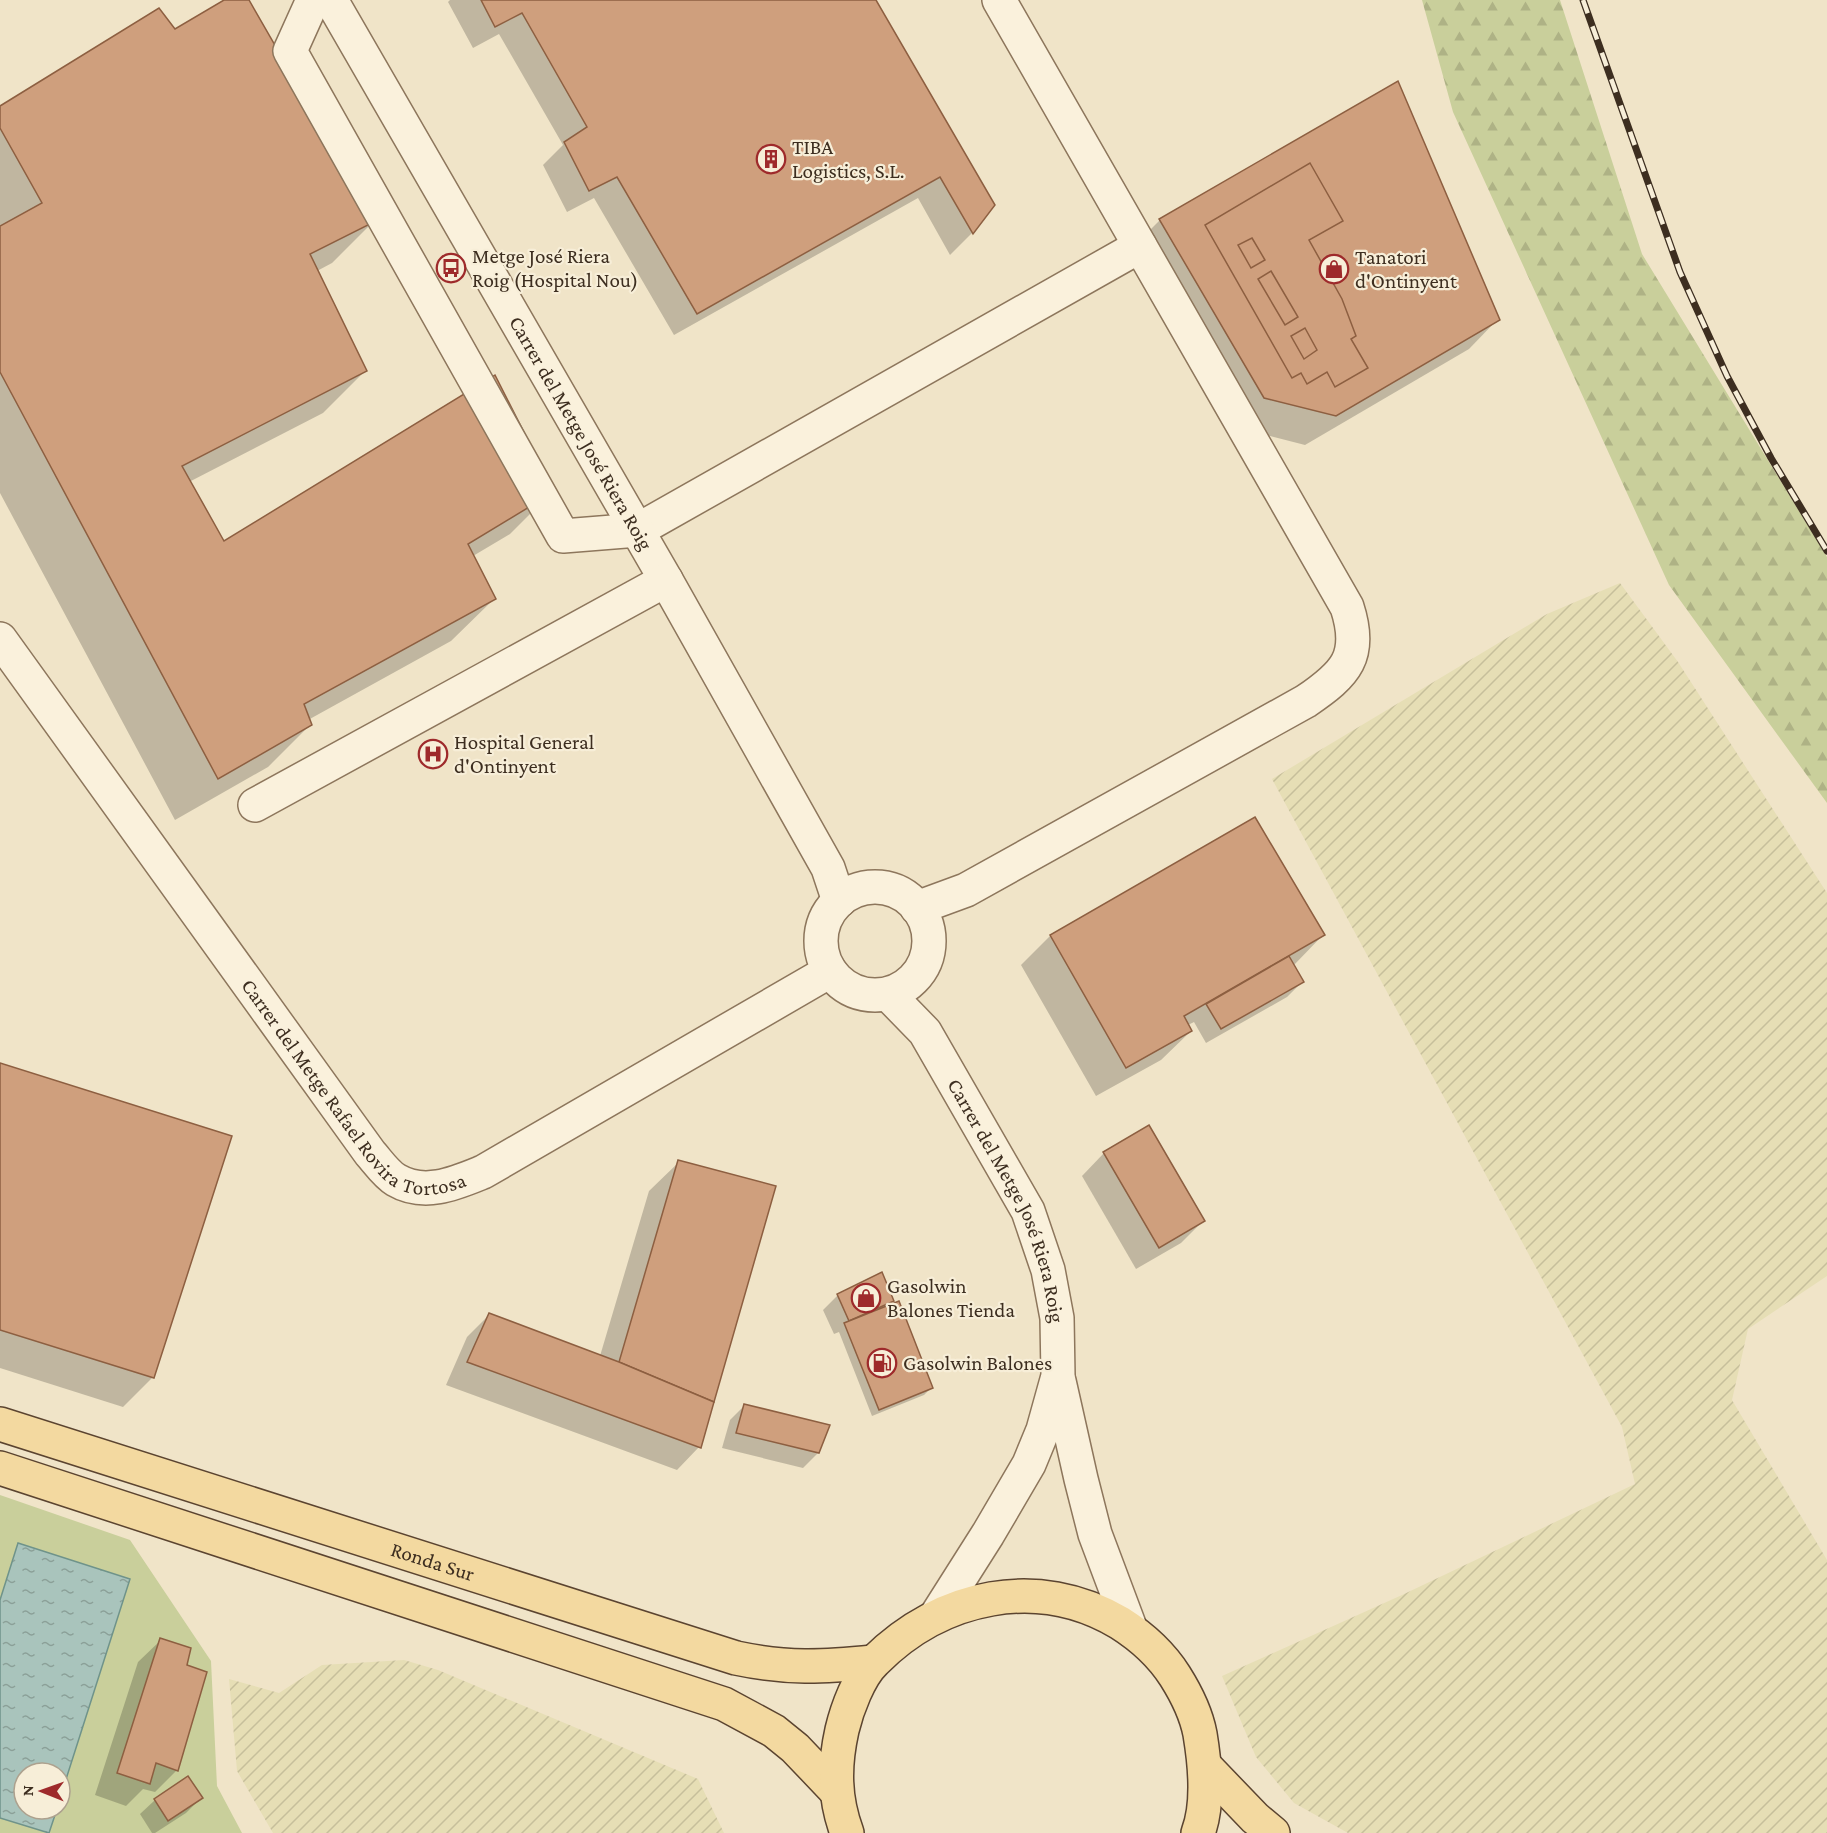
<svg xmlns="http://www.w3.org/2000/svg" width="1827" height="1833" font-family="'Crimson Pro',serif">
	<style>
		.farmland { fill: url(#farmland-furrows) }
		.forest { fill: url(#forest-firs) }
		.pitch { fill: #c9cf9b; fill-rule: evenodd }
		.water { fill: url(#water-ripples); stroke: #6f938a; stroke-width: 1.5 }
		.shadow { fill: #0003 }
		.building { fill: #cf9f7d; stroke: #8d5f41; stroke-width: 1.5; fill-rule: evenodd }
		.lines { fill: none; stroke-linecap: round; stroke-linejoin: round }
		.minor-casing { stroke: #8d765c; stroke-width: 36 }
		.major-casing { stroke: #5b4430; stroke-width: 36 }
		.minor { stroke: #faf1dc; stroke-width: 33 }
		.major { stroke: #f3d9a0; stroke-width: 33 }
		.rail-casing { stroke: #3d2e20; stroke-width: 7 }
		.rail { stroke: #f7eed8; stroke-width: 4.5; stroke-dasharray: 14; stroke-linecap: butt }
		.labels { text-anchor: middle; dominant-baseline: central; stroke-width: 4.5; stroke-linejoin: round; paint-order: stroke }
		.poi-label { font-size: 21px; fill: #3d2e20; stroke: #f7eed8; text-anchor: start }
		.street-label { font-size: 21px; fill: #3d2e20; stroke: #f7eed8 }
	</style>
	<defs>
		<pattern id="farmland-furrows" width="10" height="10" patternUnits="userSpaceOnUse" patternTransform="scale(1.5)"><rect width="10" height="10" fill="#e6deb5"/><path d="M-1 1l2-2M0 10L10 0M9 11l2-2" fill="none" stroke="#c6bf9b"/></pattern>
		<pattern id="forest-firs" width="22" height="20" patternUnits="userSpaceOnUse" patternTransform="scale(1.5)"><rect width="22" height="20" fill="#c9cf9b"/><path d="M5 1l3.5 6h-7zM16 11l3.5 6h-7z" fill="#aeb285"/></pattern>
		<pattern id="water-ripples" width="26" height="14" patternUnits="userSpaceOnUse" patternTransform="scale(1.5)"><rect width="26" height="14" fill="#a9c4bc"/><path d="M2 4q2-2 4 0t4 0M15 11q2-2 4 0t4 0" fill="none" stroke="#8ba098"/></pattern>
	</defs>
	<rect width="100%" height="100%" fill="#f0e4c8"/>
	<g class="farmland">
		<path d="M1620,583L1678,662L1827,893V1276L1748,1329L1732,1400L1827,1560V1833H1348L1294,1803L1256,1757L1222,1676L1402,1595L1635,1484L1622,1427L1272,779L1547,614Z"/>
		<path d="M404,1660L438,1670L698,1779L724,1833H273L237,1771L229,1679L279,1693L322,1665Z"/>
	</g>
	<path class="forest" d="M1422,0H1560L1642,254L1827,557V803L1669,585L1453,112Z"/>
	<path class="pitch" d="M0,1495L130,1540L211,1661L217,1786L242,1833H0ZM24,1773H60V1809H24Z"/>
	<path class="water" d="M18,1543L130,1579L60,1798V1773H24V1809H57L49,1833L0,1818V1600Z"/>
	<g class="shadow">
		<path d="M227,0H247L374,221L332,263L317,271L365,371L323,413L189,482L223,543L552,492L510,534L473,556L494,599L451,641L308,720L310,725L268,767L175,820L0,493V108L174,31Z"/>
		<path d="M450,0H874L972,233L950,255L918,198L674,335L594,198L567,212L543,165L563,145L499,34L473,48L448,2Z"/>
		<path d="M1160,220L1498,319L1469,349L1305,445L1235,427L1131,249Z"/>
		<path d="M1255,819L1323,935L1294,965L1302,982L1287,997L1206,1043L1194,1022L1188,1025L1191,1031L1161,1060L1096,1096L1021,965L1050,936Z"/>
		<path d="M0,1065L153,1377L123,1407L0,1368Z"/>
		<path d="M1104,1153L1203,1221L1181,1243L1136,1269L1082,1176Z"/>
		<path d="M679,1162L699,1447L677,1470L446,1385L467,1337L489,1315L600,1356L649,1191Z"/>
		<path d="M838,1295L893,1301L886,1308L931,1388L924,1395L872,1416L839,1332L834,1334L823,1310Z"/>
		<path d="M745,1405L818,1453L803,1468L722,1448L730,1420Z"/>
		<path d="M161,1640L185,1666L177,1770L155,1792L143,1789L126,1806L95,1795L138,1662Z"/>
		<path d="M201,1798L186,1813L155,1833H152L140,1814L155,1800Z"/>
	</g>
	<g class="building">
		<path d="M224,0H249L376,221L310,254L367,371L182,466L224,541L495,375L554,492L468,544L496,599L304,704L312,725L218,779L0,372V226L42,203L0,128V106L159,8L175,29Z"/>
		<path d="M481,0H876L995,205L973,234L940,177L697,314L617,177L589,191L564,142L587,127L522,13L495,27Z"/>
		<path d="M1398,81L1500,320L1336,416L1264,398L1159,219Z"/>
		<path d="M1310,163L1343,221L1309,240L1342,299L1356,336L1351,339L1368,368L1335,387L1327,372L1307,384L1301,373L1292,378L1205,225ZM1252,238L1265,260L1251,268L1238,245ZM1271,271L1298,317L1285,325L1258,279ZM1305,328L1317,350L1304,359L1291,336Z"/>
		<path d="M1255,817L1325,935L1184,1016L1192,1031L1126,1068L1050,935Z"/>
		<path d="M1289,956L1304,982L1221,1029L1206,1004Z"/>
		<path d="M0,1063L232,1136L154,1378L0,1330Z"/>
		<path d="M1149,1125L1205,1221L1159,1248L1103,1152Z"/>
		<path d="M678,1160L776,1186L714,1402L619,1362Z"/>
		<path d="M882,1272L894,1301L849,1321L837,1294Z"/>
		<path d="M899,1301L933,1388L879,1410L844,1323Z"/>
		<path d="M489,1313L619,1362L714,1402L701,1448L467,1362Z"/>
		<path d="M744,1404L830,1425L819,1453L736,1433Z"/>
		<path d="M160,1638L191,1648L187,1665L207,1672L178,1771L156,1763L150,1784L117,1773Z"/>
		<path d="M188,1776L203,1798L168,1821L154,1799Z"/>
	</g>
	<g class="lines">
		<g class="minor-casing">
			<g id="minor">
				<path d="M313,0L290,51L563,536L638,530L1140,246"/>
				<path id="s1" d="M331,0L666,580L828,868L839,901"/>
				<path id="s2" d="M0,639L370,1153C378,1162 386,1174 396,1180C425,1197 456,1183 483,1172L830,971"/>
				<path d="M255,805L666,580"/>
				<circle cx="875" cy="941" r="54"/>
				<path d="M917,908L966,890L1306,701C1346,674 1363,656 1347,607L999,0"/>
				<path id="s3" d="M888,994L925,1032L1028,1211L1048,1270L1057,1318L1058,1376L1043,1430L1029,1464L988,1534L936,1616"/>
				<path d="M1059,1381L1081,1479L1095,1534L1131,1630"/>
			</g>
		</g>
		<g class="major-casing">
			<g id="major">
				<path id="s4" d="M0,1424L736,1658C788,1669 822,1667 873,1662"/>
				<path d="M0,1468L724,1704L774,1731L795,1748L836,1791"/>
				<path d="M1205,1766L1255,1818L1273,1833"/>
				<path d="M847,1833C834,1798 834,1766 842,1730C847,1709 859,1676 875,1661C941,1595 1038,1574 1120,1623C1142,1637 1161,1654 1175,1676C1187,1695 1196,1713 1200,1734C1205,1764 1209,1804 1198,1833"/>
			</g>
		</g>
		<use href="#minor" class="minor"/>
		<use href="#major" class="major"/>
		<g class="rail-casing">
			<path id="rail" d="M1583,0L1680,272L1727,376L1771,458L1827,551"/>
		</g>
		<use href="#rail" class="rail"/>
	</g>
	<defs>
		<g id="building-ring" transform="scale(1.5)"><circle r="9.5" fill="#f7eed8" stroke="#9e2a2b" stroke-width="1.5"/><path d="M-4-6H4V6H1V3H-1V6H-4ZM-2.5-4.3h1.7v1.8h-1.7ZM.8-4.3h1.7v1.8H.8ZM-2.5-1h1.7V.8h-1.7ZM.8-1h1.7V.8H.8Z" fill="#9e2a2b"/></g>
		<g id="bus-ring" transform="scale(1.5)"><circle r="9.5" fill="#f7eed8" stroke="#9e2a2b" stroke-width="1.5"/><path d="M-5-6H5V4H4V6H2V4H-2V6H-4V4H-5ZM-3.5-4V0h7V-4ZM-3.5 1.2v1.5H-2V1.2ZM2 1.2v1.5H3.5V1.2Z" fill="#9e2a2b"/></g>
		<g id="shop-ring" transform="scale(1.5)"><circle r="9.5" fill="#f7eed8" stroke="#9e2a2b" stroke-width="1.5"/><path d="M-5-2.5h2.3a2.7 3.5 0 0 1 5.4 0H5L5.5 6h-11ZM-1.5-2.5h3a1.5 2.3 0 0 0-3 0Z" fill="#9e2a2b"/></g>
		<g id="hospital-ring" transform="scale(1.5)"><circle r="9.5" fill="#f7eed8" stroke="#9e2a2b" stroke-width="1.5"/><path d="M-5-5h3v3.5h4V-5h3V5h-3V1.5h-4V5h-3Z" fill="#9e2a2b"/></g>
		<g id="fuel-ring" transform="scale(1.5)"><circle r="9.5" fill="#f7eed8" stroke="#9e2a2b" stroke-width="1.5"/><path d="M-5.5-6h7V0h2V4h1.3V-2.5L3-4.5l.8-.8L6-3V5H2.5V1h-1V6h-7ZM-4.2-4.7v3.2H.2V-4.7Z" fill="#9e2a2b"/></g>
	</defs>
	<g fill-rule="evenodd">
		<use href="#building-ring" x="771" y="159"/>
		<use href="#bus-ring" x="451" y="268"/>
		<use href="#shop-ring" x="1334" y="269"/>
		<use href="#hospital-ring" x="433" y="754"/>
		<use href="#shop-ring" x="866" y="1298"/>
		<use href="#fuel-ring" x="882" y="1363"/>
	</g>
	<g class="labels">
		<g class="poi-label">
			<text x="792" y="147">TIBA<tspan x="792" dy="24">Logistics, S.L.</tspan></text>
			<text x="472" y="256">Metge José Riera<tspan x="472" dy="24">Roig (Hospital Nou)</tspan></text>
			<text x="1355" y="257">Tanatori<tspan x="1355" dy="24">d'Ontinyent</tspan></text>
			<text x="454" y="742">Hospital General<tspan x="454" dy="24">d'Ontinyent</tspan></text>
			<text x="887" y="1286">Gasolwin<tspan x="887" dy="24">Balones Tienda</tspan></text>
			<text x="903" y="1363">Gasolwin Balones</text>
		</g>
		<g class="street-label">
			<text stroke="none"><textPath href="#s1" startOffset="500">Carrer del Metge José Riera Roig</textPath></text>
			<text stroke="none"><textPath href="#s2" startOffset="582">Carrer del Metge Rafael Rovira Tortosa</textPath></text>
			<text stroke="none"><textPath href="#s3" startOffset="242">Carrer del Metge José Riera Roig</textPath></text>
			<text stroke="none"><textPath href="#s4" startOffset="454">Ronda Sur</textPath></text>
		</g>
	</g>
	<g transform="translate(42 1791) rotate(271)"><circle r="28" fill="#f7eed8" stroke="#ada18e" stroke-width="1.5"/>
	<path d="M0-4.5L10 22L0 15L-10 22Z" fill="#9e2a2b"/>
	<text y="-9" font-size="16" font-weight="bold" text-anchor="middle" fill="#3d2e20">N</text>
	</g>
</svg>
